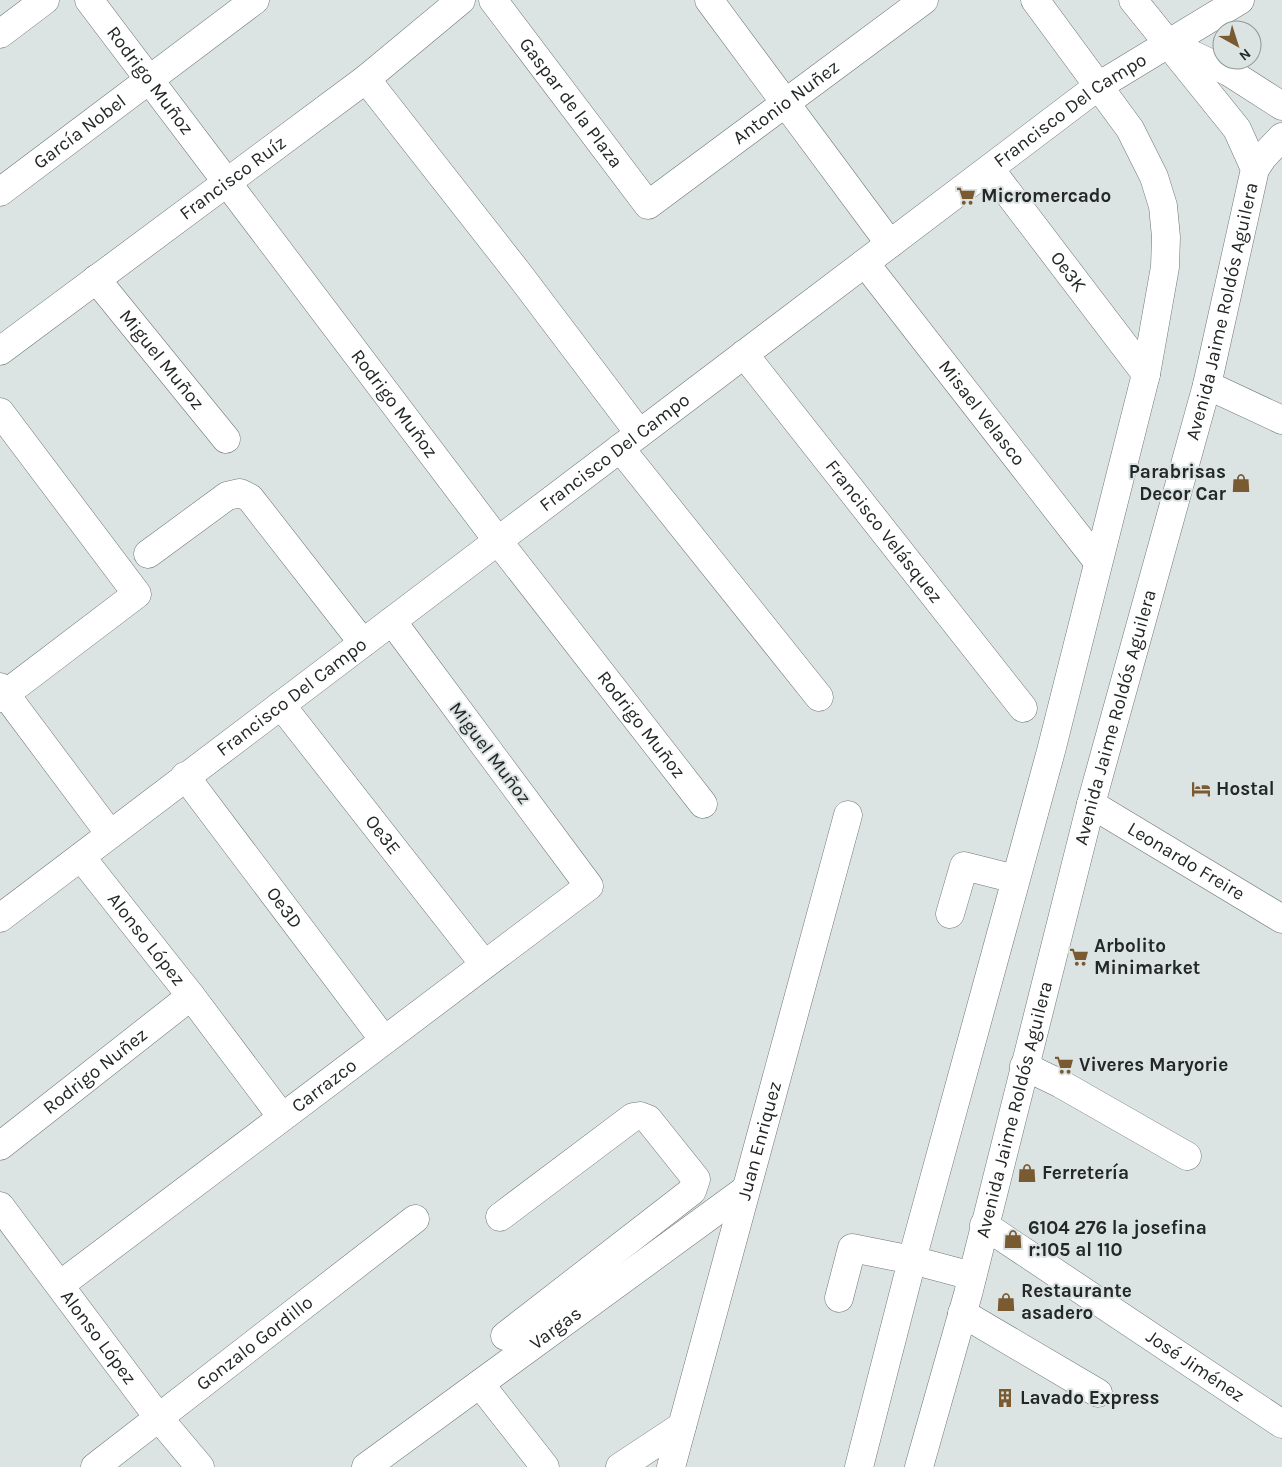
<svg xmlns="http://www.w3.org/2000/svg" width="1282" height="1467" font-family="Karla,sans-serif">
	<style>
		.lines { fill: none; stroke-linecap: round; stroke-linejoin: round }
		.minor-casing { stroke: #707677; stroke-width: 29 }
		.minor { stroke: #fff; stroke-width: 28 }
		.labels { text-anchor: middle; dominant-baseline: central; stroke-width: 4; stroke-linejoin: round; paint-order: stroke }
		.street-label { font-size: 19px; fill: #242727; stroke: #dce3e3 }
		.poi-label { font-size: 19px; font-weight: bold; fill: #242727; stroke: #dce3e3; text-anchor: start }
	</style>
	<rect width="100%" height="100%" fill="#dce3e3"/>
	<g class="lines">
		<g class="minor-casing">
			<g id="minor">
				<path id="s1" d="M89,0L498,541L703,804"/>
				<path id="s2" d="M493,0L648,205L924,0"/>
				<path d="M709,0L890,244"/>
				<path d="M0,34L45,0"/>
				<path d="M1174,46L1229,72L1282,106"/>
				<path d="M366,79L518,273L639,433"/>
				<path id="s3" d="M990,169L1146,374"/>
				<path d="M1255,169L1263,157L1282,137"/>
				<path id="s4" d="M0,192L255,0"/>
				<path id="s5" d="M865,263L1098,562"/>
				<path id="s6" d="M96,279L226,439"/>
				<path id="s7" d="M0,351L366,79L461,0"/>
				<path id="s8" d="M744,354L1023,708"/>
				<path d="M1207,385L1282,420"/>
				<path d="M0,412L137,594L0,698"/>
				<path d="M620,448L819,697"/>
				<path d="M148,554L227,496L240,493L250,498L363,643"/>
				<path d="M0,687L110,834"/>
				<path id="s9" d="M281,705L484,964"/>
				<path id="s10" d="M185,776L384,1040"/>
				<path id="s11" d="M1091,804L1282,919"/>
				<path id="s12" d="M81,857L191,996L282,1117"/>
				<path d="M950,914L964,866L1015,879"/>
				<path id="s13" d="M0,918L1097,87L1240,0"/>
				<path d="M1024,1066L1061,1084L1187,1156"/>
				<path id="s14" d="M0,1146L191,996"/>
				<path id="s15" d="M0,1206L158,1417L200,1467"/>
				<path d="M500,1217L633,1117L640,1116L648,1119L696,1179L692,1191L505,1336"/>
				<path id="s16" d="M984,1225L1282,1424"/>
				<path id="s17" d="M60,1285L589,886L392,621"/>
				<path d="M839,1298L852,1248L912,1260L972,1276"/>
				<path d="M962,1313L1098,1393"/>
				<path d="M480,1384L545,1467"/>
				<path id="s18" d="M95,1467L415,1219"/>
				<path id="s19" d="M366,1467L745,1190"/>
				<path d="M620,1467L682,1426"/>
				<path id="s20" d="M671,1467L848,815"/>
				<path d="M859,1467L916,1245L1051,751L1146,374L1165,267L1166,237L1163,206L1154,177L1130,129L1035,0"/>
				<path id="s21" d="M919,1467L968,1294L1091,804L1207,385L1255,169L1237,129L1133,0"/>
			</g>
		</g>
		<use href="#minor" class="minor"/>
	</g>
	<defs>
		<g id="supermarket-bare" transform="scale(1.5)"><path d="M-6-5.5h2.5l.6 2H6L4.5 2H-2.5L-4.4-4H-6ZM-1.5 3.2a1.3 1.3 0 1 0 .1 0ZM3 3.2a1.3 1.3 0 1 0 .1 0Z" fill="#7a5a30" stroke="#dce3e3" stroke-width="2.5" paint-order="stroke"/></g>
		<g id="shop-bare" transform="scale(1.5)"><path d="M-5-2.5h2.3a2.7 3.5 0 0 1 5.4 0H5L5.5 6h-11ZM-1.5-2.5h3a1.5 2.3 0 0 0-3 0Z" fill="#7a5a30" stroke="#dce3e3" stroke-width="2.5" paint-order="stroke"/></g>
		<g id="hotel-bare" transform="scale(1.5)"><path d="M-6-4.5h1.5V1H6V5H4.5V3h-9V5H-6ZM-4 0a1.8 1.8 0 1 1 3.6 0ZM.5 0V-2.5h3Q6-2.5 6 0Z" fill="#7a5a30" stroke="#dce3e3" stroke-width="2.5" paint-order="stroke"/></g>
		<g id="building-bare" transform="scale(1.5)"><path d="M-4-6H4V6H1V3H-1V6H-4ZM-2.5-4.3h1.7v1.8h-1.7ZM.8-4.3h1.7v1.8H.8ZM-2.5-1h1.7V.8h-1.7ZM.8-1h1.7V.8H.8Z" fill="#7a5a30" stroke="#dce3e3" stroke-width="2.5" paint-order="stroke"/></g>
	</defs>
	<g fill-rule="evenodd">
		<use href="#supermarket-bare" x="966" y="196"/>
		<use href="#shop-bare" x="1241" y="483"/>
		<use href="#hotel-bare" x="1201" y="789"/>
		<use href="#supermarket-bare" x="1079" y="957"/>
		<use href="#supermarket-bare" x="1064" y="1065"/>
		<use href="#shop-bare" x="1027" y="1173"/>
		<use href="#shop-bare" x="1013" y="1239"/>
		<use href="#shop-bare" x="1006" y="1302"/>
		<use href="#building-bare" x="1005" y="1398"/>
	</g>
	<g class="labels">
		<g class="street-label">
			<text stroke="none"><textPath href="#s1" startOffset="101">Rodrigo Muñoz</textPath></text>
			<text stroke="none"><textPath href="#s2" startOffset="129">Gaspar de la Plaza</textPath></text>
			<text stroke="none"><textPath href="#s2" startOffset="429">Antonio Nuñez</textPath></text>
			<text stroke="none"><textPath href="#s13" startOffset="1341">Francisco Del Campo</textPath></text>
			<text stroke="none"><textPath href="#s4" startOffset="100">García Nobel</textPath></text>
			<text stroke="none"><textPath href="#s7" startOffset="290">Francisco Ruíz</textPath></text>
			<text stroke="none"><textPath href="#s3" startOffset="129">Oe3K</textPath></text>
			<text stroke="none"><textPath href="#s21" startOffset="1195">Avenida Jaime Roldós Aguilera</textPath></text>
			<text stroke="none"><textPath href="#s6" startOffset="104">Miguel Muñoz</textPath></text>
			<text stroke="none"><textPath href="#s1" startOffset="506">Rodrigo Muñoz</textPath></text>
			<text stroke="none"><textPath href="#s5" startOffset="190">Misael Velasco</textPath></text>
			<text stroke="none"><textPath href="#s13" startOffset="771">Francisco Del Campo</textPath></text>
			<text stroke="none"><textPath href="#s8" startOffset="226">Francisco Velásquez</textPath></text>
			<text stroke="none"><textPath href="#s13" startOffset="366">Francisco Del Campo</textPath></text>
			<text stroke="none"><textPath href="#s21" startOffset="775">Avenida Jaime Roldós Aguilera</textPath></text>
			<text stroke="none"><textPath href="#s1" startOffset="911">Rodrigo Muñoz</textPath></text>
			<text transform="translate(490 753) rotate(53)">Miguel Muñoz</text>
			<text stroke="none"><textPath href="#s9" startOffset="165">Oe3E</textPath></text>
			<text stroke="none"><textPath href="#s11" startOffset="111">Leonardo Freire</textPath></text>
			<text stroke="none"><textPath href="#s10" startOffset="165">Oe3D</textPath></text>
			<text stroke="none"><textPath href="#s12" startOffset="105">Alonso López</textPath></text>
			<text stroke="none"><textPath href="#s14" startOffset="121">Rodrigo Nuñez</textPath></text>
			<text stroke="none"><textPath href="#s17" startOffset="331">Carrazco</textPath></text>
			<text stroke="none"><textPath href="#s21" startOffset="370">Avenida Jaime Roldós Aguilera</textPath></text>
			<text stroke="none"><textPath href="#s20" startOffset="338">Juan Enriquez</textPath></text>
			<text stroke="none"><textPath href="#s19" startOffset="235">Vargas</textPath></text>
			<text stroke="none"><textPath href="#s15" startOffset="164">Alonso López</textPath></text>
			<text stroke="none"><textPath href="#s18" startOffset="202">Gonzalo Gordillo</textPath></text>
			<text stroke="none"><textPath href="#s16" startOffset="254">José Jiménez</textPath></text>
		</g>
		<g class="poi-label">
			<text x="981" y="196">Micromercado</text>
			<text x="1226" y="472" text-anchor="end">Parabrisas<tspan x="1226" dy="22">Decor Car</tspan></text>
			<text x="1216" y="789">Hostal</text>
			<text x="1094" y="946">Arbolito<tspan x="1094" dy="22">Minimarket</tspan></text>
			<text x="1079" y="1065">Viveres Maryorie</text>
			<text x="1042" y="1173">Ferretería</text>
			<text x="1028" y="1228">6104 276 la josefina<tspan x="1028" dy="22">r:105 al 110</tspan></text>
			<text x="1021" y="1291">Restaurante<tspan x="1021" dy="22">asadero</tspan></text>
			<text x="1020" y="1398">Lavado Express</text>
		</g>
	</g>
	<g transform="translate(1237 45) rotate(141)"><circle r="24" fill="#dce3e3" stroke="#929898"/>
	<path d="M0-4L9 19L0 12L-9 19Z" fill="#7a5a30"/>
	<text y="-8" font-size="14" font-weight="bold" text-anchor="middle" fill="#242727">N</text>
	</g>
</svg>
